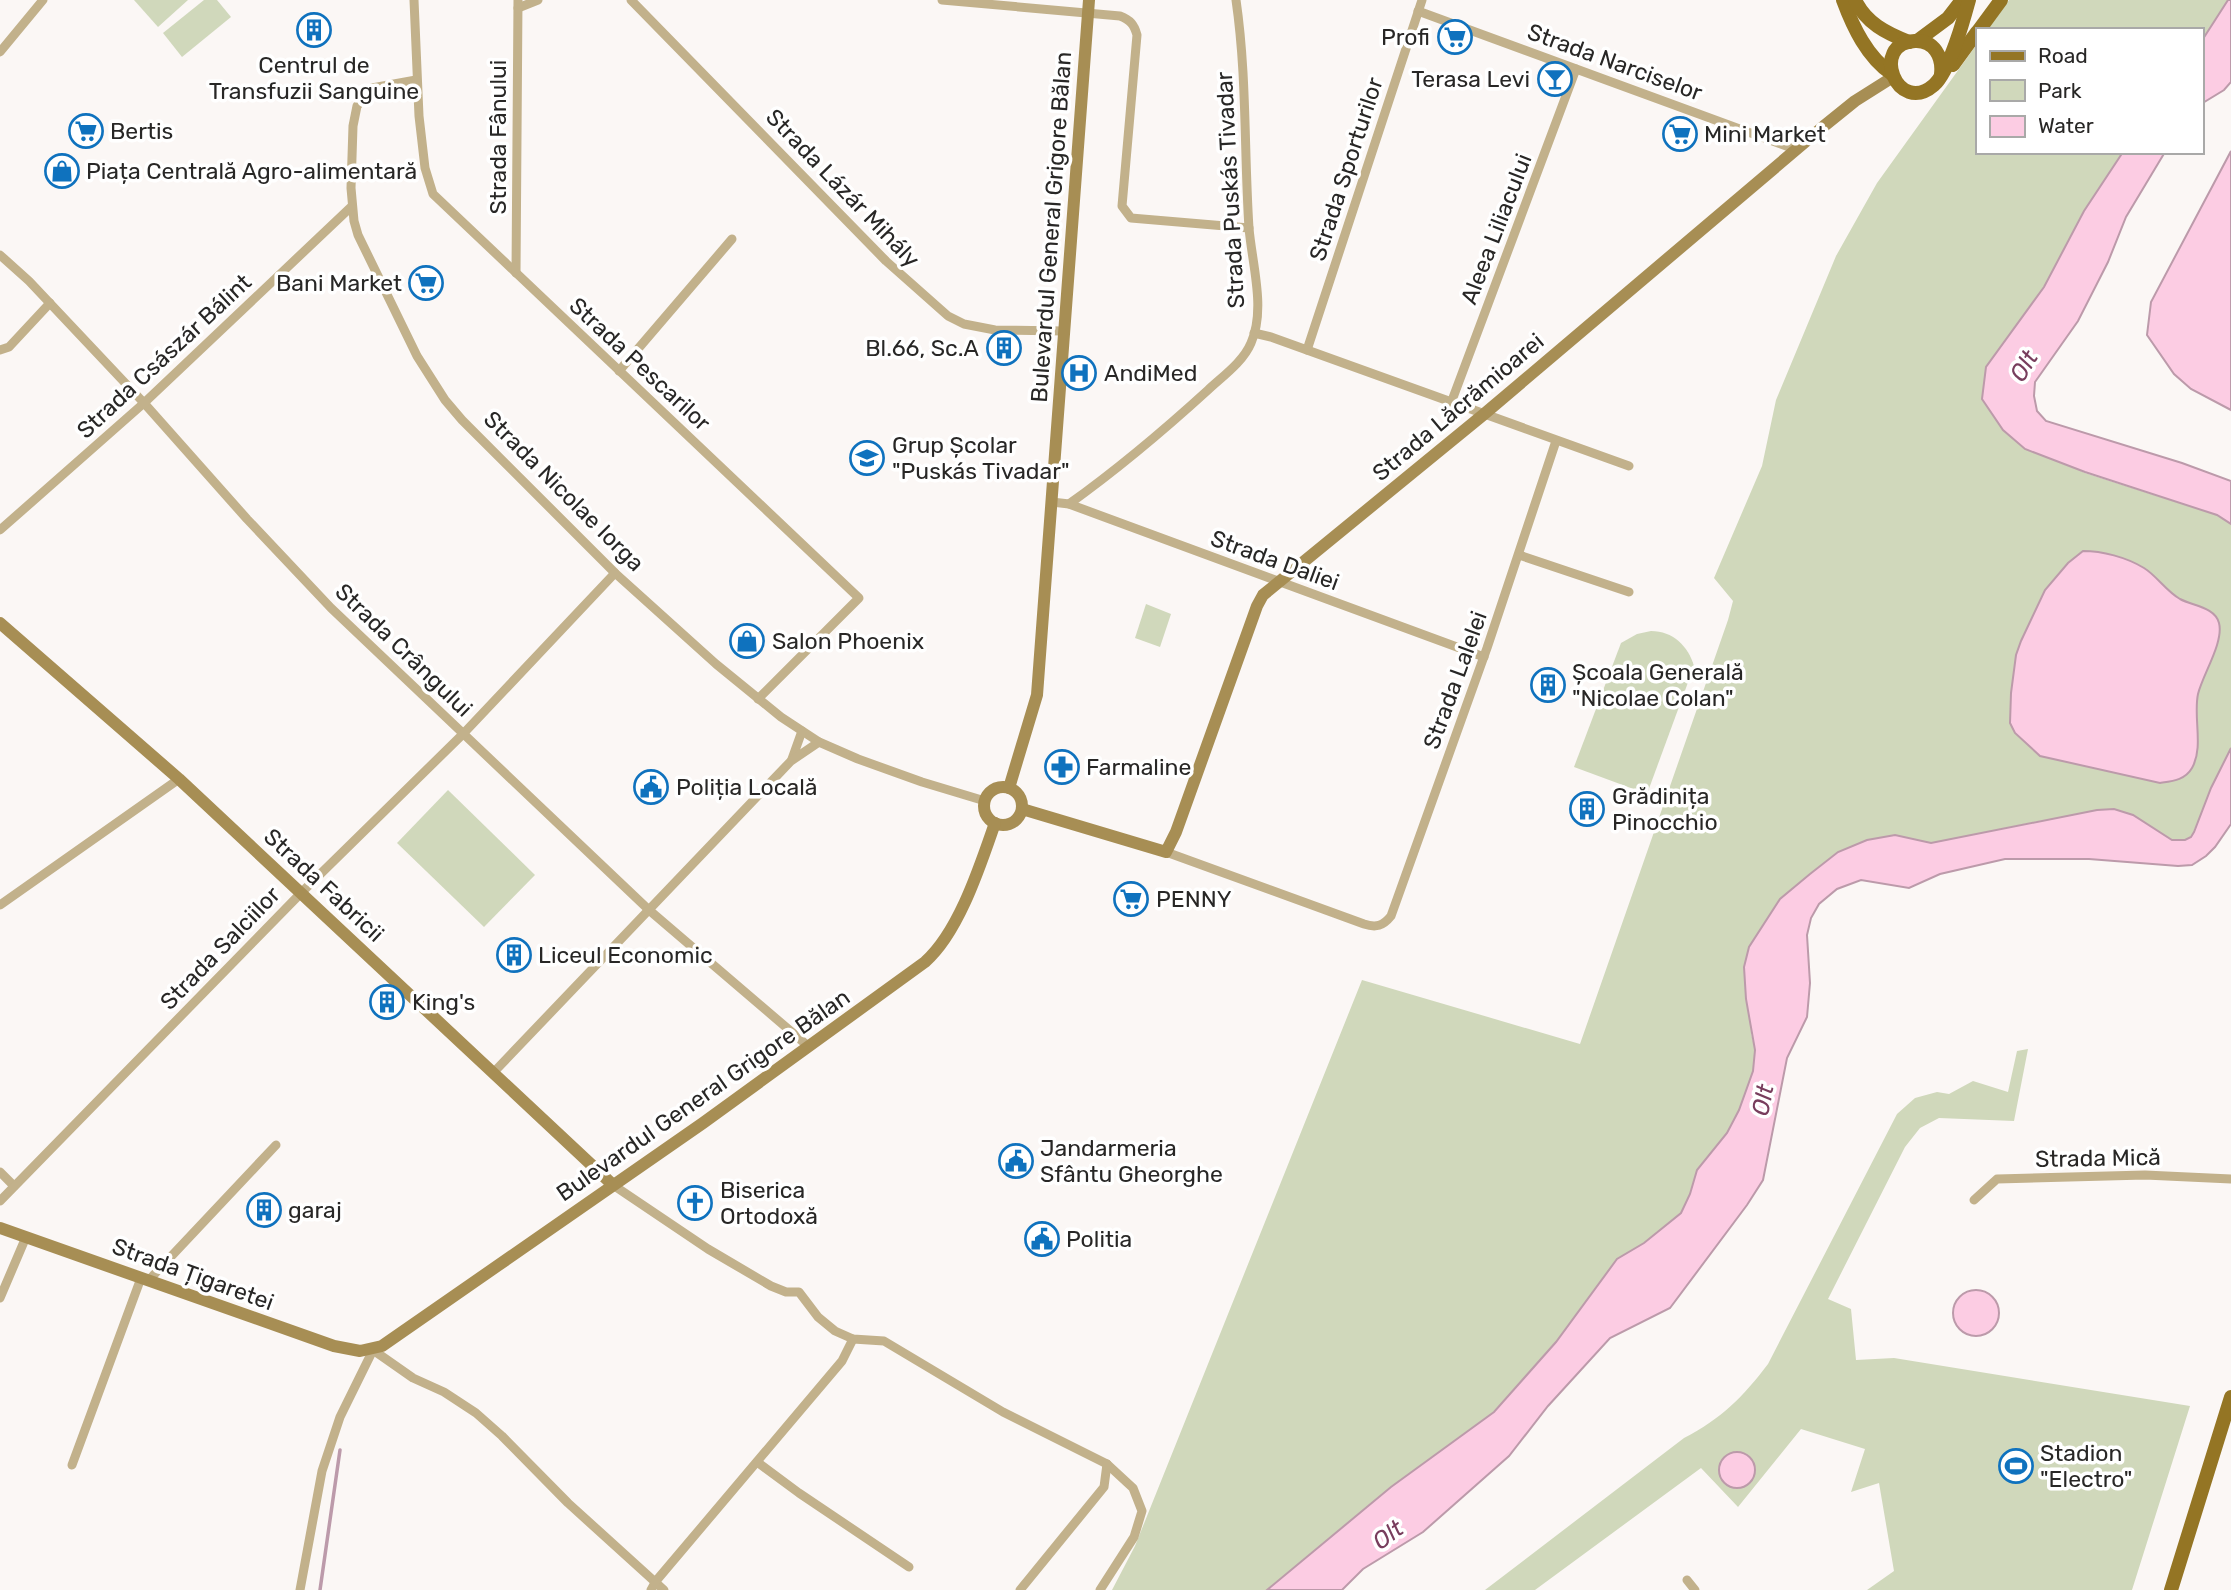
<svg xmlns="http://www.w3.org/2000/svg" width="2231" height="1590" font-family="Rubik,sans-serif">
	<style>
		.green { fill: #d0d8bb }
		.water { fill: #fccce3; stroke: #bc9aaa; stroke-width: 2 }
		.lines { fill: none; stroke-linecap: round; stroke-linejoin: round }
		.stream { stroke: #bc9aaa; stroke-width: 3.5 }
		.minor { stroke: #c2b18b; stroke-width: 9 }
		.secondary { stroke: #a78e54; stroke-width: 12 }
		.primary { stroke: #947524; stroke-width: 14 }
		.labels { text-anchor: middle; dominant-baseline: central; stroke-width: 7; stroke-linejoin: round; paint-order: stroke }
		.poi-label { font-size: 23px; fill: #282726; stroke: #fff; text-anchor: start }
		.street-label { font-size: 23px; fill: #282726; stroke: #fff }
		.water-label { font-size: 24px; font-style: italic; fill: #783d5d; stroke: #fff }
	</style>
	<rect width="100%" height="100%" fill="#fbf7f5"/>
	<g class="green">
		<path d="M134,0H188L158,27Z"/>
		<path d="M204,0H217L231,17L182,57L163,33Z"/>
		<path d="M2009,0H2228L2201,42V30H1987Z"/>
		<path d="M1977,44V152H2123L2084,211L2044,287L1986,367L2056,459L2085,473L2217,515L2231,524V748L2191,837L2185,840H2172L2133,815L2114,809L2039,821L1931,843L1894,835L1867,840L1838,852L1780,899L1749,947L1751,1033L1755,1050L1753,1071L1739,1110L1727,1133L1697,1170L1690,1194L1681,1213L1644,1243L1617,1259L1556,1342L1494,1412L1391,1487L1267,1590H1112L1135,1546L1362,980L1580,1044L1728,620L1733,601L1714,578L1762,466L1776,400L1836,256L1877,183Z"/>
		<path d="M1146,604L1171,614L1160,647L1135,638Z"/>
		<path d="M1651,631C1673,631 1688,646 1694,666L1647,794L1574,767L1621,643L1637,634Z"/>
		<path d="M448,790L535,875L484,927L397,843Z"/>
		<path d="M2028,1049L2014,1121L1939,1118L1920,1128L1905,1147L1828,1299L1851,1309L1856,1360L1894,1358L2190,1406L2132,1590H1867L1894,1571L1879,1483L1851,1492L1865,1449L1801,1429L1738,1507L1701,1468L1535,1590H1485L1684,1438C1721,1419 1743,1397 1768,1364L1897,1114L1915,1098L1937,1092L1949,1094L1973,1081L2008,1092L2017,1051Z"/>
	</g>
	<g class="water">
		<path d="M2228,0H2231V82L2224,90L2201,104V42Z"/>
		<path d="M2231,151V410L2191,389L2174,374L2147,335L2151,302Z"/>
		<path d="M2123,152H2165L2126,217L2108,262L2078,321L2035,382L2034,396L2037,411L2046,421L2182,463L2231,481V524L2217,515L2085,472L2025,449L2003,430L1982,399L1986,367L2044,287L2084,211Z"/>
		<path d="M2083,551C2102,551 2126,557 2144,568C2157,576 2166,591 2180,599C2193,606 2215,607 2219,623C2224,642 2203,674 2198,694C2193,717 2204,747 2192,768C2185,780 2173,781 2160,783L2040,756L2015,733L2010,723L2011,693L2016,655L2021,641L2045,590L2068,563Z"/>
		<path d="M2231,748V824L2215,847L2206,856L2192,865L2178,866L2089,859H2005L1940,874L1909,888L1861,880L1837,889L1819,904L1811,918L1807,935L1810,983L1807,1017L1787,1058L1763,1180L1747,1205L1670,1308L1610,1338L1548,1406L1509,1456L1423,1532L1363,1569L1342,1590H1267L1391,1487L1494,1412L1556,1342L1617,1259L1644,1243L1681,1213L1690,1194L1697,1170L1727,1133L1739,1110L1753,1071L1755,1050L1746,999L1744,967L1749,947L1780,899L1810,874L1838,852L1867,840L1895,835L1931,843L2097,810L2114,809L2133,815L2172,840H2185L2191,837L2194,832L2211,788Z"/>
		<circle cx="1976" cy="1313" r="23"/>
		<circle cx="1737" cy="1470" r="18"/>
	</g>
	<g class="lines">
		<path class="stream" d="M320,1590L340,1450"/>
		<g class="minor">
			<path d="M414,0L419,116L425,168L433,194L859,598L758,699"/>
			<path d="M631,0L886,261L948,316L964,324L995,330L1064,331"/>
			<path d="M942,0L1120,16C1130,20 1134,24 1137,35L1122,206L1131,218L1249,228"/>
			<path d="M518,8L538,0"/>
			<path d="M1418,11L1797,150"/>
			<path d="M0,52L43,0"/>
			<path d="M416,80L372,88L357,106L353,126L351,188L354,221L358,235L417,356L445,400L462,420L615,573L716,664L781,717L819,742L858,759L922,782L985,801"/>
			<path d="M0,255L29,281L144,403L247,519L331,608L649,910L808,1046"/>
			<path d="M516,273L518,0"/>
			<path d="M1254,333L1271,337L1629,466"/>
			<path d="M0,350L9,347L50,303"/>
			<path d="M1307,350L1422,0"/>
			<path d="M619,371L732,239"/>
			<path d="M1451,403L1576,69"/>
			<path d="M1052,502L1069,504L1484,657"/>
			<path d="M1069,504C1118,469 1163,431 1208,390C1223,376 1243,362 1251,343C1266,309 1252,264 1249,228C1244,152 1247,75 1236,0"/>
			<path d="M0,530L144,403L351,207"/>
			<path d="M1519,555L1629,592"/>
			<path d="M792,759L802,731"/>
			<path d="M1166,852L1364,924C1376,928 1383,926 1391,916L1487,648L1556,441"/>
			<path d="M0,905L179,779"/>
			<path d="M493,1073L791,761L819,742"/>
			<path d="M0,1172L14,1186"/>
			<path d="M613,1185L708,1249L771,1286L786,1292H799L818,1317L835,1331L853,1339L884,1341L1003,1412L1107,1464L1133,1488L1142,1511L1134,1537L1100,1590"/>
			<path d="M1974,1200L1997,1179L2145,1175L2231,1179"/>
			<path d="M0,1201L302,892L463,734L615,573"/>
			<path d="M148,1281L276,1145"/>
			<path d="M0,1298L26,1237"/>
			<path d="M757,1462L799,1493L909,1567"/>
			<path d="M72,1465L141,1278"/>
			<path d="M1687,1580L1695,1590"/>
			<path d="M300,1590L322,1471L340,1417L373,1350L413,1378L444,1392L476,1413L502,1436L568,1503L664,1590"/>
			<path d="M651,1590L656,1581L842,1361L853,1339"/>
			<path d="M1020,1590L1104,1487L1107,1464"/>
		</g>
		<g class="secondary">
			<path d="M0,623L179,779L613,1185"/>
			<circle cx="1003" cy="806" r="19"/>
			<path d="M1009,788L1037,695L1089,0"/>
			<path d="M1022,809L1166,852L1176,832L1257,606L1263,595L1483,415L1824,126L1855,101L1893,77"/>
			<path d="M0,1228L334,1346L360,1351L382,1346L703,1123L925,962C959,932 980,866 995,823"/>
		</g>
		<g class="primary">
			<path d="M1843,0C1853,27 1867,57 1892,74"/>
			<path d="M1855,0C1866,23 1886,33 1909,42"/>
			<path d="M1979,30L2001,0"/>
			<path d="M1917,41L1948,18L1962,0"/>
			<path d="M1953,65L1977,32"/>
			<path d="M1941,74C1943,57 1934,40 1915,41C1869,43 1897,117 1934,85C1950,70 1963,22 1969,0"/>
			<path d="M2171,1590L2231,1397"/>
		</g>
	</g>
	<defs>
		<g id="building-ring" transform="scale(1.75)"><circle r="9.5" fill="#fff" stroke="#0f72be" stroke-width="1.5"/><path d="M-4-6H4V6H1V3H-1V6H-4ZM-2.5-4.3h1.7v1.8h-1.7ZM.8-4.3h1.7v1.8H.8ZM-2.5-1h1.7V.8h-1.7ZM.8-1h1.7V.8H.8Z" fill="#0f72be"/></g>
		<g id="supermarket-ring" transform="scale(1.75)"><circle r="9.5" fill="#fff" stroke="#0f72be" stroke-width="1.5"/><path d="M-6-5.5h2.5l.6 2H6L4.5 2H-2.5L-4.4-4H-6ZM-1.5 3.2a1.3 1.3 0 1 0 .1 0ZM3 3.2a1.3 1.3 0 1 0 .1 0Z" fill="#0f72be"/></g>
		<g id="bar-ring" transform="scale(1.75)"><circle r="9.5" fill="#fff" stroke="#0f72be" stroke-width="1.5"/><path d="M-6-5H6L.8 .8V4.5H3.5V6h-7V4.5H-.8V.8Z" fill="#0f72be"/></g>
		<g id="shop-ring" transform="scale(1.75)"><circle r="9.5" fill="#fff" stroke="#0f72be" stroke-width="1.5"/><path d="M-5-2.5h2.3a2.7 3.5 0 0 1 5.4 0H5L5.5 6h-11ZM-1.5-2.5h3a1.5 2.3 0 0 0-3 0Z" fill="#0f72be"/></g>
		<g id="hospital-ring" transform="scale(1.75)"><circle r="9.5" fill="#fff" stroke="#0f72be" stroke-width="1.5"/><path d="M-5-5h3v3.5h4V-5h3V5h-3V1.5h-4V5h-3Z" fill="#0f72be"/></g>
		<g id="school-ring" transform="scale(1.75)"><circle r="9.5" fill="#fff" stroke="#0f72be" stroke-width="1.5"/><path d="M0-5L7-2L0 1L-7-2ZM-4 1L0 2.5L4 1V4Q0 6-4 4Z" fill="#0f72be"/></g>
		<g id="pharmacy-ring" transform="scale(1.75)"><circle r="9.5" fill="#fff" stroke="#0f72be" stroke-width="1.5"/><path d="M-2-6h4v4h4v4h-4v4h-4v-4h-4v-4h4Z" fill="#0f72be"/></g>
		<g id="civic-ring" transform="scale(1.75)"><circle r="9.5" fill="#fff" stroke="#0f72be" stroke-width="1.5"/><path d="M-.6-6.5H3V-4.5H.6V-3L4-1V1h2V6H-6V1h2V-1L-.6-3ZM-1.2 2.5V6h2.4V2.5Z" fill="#0f72be"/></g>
		<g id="church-ring" transform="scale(1.75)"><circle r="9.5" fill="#fff" stroke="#0f72be" stroke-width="1.5"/><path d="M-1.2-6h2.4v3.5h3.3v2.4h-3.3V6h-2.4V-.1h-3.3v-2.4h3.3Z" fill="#0f72be"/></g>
		<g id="stadium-ring" transform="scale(1.75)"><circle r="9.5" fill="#fff" stroke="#0f72be" stroke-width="1.5"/><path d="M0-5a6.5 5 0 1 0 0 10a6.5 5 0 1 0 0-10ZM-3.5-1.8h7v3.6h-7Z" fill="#0f72be"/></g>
	</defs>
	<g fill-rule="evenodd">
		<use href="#building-ring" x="314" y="30"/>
		<use href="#supermarket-ring" x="1455" y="37"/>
		<use href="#bar-ring" x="1555" y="79"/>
		<use href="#supermarket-ring" x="86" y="131"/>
		<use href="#supermarket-ring" x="1680" y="134"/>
		<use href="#shop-ring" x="62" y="171"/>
		<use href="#supermarket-ring" x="426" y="283"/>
		<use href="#building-ring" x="1004" y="348"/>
		<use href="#hospital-ring" x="1079" y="373"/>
		<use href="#school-ring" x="867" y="458"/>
		<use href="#shop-ring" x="747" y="641"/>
		<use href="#building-ring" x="1548" y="685"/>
		<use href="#pharmacy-ring" x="1062" y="767"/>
		<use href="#civic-ring" x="651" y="787"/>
		<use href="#building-ring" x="1587" y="809"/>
		<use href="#supermarket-ring" x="1131" y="899"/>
		<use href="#building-ring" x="514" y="955"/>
		<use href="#building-ring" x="387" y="1002"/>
		<use href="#civic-ring" x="1016" y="1161"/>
		<use href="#church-ring" x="695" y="1203"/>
		<use href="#building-ring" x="264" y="1210"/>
		<use href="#civic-ring" x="1042" y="1239"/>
		<use href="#stadium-ring" x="2016" y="1466"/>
	</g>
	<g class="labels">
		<g class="poi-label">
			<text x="1430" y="37" text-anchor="end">Profi</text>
			<text x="314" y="65" text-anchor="middle">Centrul de<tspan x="314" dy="26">Transfuzii Sanguine</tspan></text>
			<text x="1530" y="79" text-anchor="end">Terasa Levi</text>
			<text x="110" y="131">Bertis</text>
			<text x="1704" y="134">Mini Market</text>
			<text x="86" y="171">Piața Centrală Agro-alimentară</text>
			<text x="402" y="283" text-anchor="end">Bani Market</text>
			<text x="979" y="348" text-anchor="end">Bl.66, Sc.A</text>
			<text x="1104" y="373">AndiMed</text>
			<text x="892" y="445">Grup Școlar<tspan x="892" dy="26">"Puskás Tivadar"</tspan></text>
			<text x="772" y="641">Salon Phoenix</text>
			<text x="1572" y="672">Școala Generală<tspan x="1572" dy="26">"Nicolae Colan"</tspan></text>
			<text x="1086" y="767">Farmaline</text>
			<text x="676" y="787">Poliția Locală</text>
			<text x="1612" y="796">Grădinița<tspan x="1612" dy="26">Pinocchio</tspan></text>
			<text x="1156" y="899">PENNY</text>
			<text x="538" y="955">Liceul Economic</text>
			<text x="412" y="1002">King's</text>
			<text x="1040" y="1148">Jandarmeria<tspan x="1040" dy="26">Sfântu Gheorghe</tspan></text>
			<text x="720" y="1190">Biserica<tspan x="720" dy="26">Ortodoxă</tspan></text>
			<text x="288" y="1210">garaj</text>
			<text x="1066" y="1239">Politia</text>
			<text x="2040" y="1453">Stadion<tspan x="2040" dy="26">"Electro"</tspan></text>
		</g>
		<g class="street-label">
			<text transform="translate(1615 62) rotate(20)">Strada Narciselor</text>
			<text transform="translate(498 137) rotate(-90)">Strada Fânului</text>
			<text transform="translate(1346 169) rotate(-72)">Strada Sporturilor</text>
			<text transform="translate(843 188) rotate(46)">Strada Lázár Mihály</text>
			<text transform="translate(1230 190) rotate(-93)">Strada Puskás Tivadar</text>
			<text transform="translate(1051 227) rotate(-86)">Bulevardul General Grigore Bălan</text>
			<text transform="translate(1496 229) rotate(-69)">Aleea Liliacului</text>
			<text transform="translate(164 356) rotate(-43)">Strada Császár Bálint</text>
			<text transform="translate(640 364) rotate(43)">Strada Pescarilor</text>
			<text transform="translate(1458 407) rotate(-40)">Strada Lăcrămioarei</text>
			<text transform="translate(564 491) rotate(45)">Strada Nicolae Iorga</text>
			<text transform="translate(1275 560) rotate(20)">Strada Daliei</text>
			<text transform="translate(404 650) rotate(44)">Strada Crângului</text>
			<text transform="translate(1455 680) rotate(-70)">Strada Lalelei</text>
			<text transform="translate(324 885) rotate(43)">Strada Fabricii</text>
			<text transform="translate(220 948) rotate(-46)">Strada Salciilor</text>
			<text transform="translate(703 1095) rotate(-35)">Bulevardul General Grigore Bălan</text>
			<text transform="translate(2098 1158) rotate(-1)">Strada Mică</text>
			<text transform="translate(193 1274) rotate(20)">Strada Țigaretei</text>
		</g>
		<g class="water-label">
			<text transform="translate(2024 366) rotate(-60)">Olt</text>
			<text transform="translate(1763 1100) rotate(-79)">Olt</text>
			<text transform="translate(1388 1535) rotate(-37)">Olt</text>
		</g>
	</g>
	<rect x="1976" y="28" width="228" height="126" fill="#ffffff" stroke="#a9a9a8" stroke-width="2"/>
	<rect x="1990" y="51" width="35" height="10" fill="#947524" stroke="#a9a9a8" stroke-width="2"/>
	<text x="2038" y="63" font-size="21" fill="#282726">Road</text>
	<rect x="1990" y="80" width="35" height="21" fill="#d0d8bb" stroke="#a9a9a8" stroke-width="2"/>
	<text x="2038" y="98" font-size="21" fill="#282726">Park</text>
	<rect x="1990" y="116" width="35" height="21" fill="#fccce3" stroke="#a9a9a8" stroke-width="2"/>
	<text x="2038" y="133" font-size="21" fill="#282726">Water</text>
</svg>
